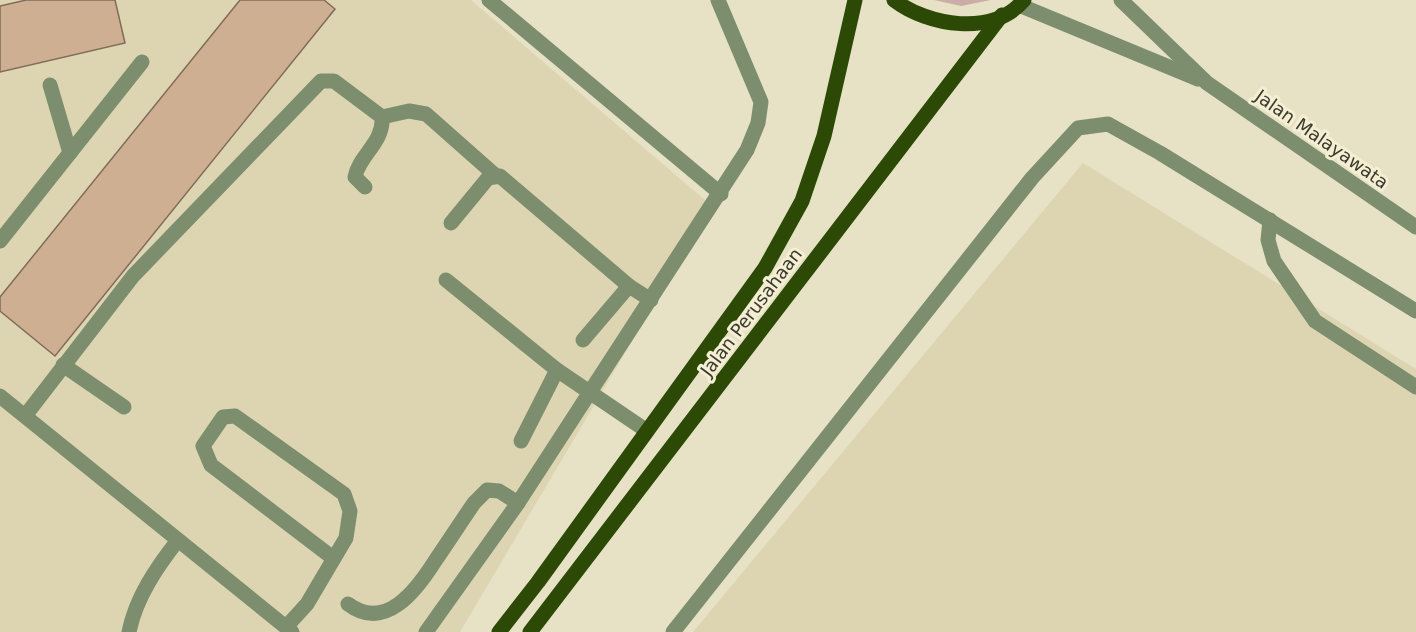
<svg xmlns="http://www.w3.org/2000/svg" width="1416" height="632" font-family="'DejaVu Sans',sans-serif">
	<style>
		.built { fill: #ddd5b2 }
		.grass { fill: url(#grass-tufts) }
		.building { fill: #cfaf92; stroke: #816c5a; stroke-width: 1.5 }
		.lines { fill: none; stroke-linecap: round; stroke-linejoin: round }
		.minor { stroke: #7c8e6e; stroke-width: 15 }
		.major { stroke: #2c4a06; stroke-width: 15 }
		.labels { text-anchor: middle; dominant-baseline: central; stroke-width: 6; stroke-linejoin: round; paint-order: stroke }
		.street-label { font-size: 18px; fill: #3c3a2f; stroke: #f4efd3 }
	</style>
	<defs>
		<pattern id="grass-tufts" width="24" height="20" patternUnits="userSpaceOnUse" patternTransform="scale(1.5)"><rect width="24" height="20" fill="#cbada8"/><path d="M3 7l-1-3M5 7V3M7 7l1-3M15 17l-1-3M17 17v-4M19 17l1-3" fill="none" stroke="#a68e89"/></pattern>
	</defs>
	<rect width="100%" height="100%" fill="#e7e2c6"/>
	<g class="built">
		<path d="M0,0H471L712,206L460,632H0Z"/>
		<path d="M1083,163L1416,369V632H693Z"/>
	</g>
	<path class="grass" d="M934,0H991L961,6Z"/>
	<g class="building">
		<path d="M26,0H115L125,43L0,72V6Z"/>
		<path d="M240,0H324L335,9L55,356L0,311V297Z"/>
	</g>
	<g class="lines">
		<g class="minor">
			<path d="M489,0L721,194"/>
			<path d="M1121,0L1207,83L1416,227"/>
			<path d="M1019,5L1198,79"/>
			<path d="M50,85L70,153"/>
			<path d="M382,117L409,111L426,114L495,175"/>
			<path d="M1270,220L1268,240L1274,261L1315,321L1416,387"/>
			<path d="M451,223L488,178L500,176L629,286"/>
			<path d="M0,241L142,62"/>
			<path d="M446,280L557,370L647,431"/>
			<path d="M583,340L629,286L651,300"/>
			<path d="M63,365L124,407"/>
			<path d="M0,396L292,632"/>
			<path d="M25,416L133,276L321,81H334L382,117C384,143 359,155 355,177L365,187"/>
			<path d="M521,441L557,370"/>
			<path d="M348,604C385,632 416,591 435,561C448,542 461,522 474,503L487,490L499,491L518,503"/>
			<path d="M286,627L307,604L346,538L350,511L344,494L235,416L223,417L203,446L211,465L333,558"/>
			<path d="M129,632C136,597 157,567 178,540"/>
			<path d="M426,632L518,503L747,150L758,123L761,102L718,0"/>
			<path d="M673,632L1032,178L1078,128L1108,124L1160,153L1416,311"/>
		</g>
		<g class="major">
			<path d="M894,0C928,26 993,37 1024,0"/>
			<path d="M499,632L538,582L765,268L802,201L824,136L855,0"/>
			<path d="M530,632L1002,15"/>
		</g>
	</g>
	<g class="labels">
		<g class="street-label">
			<text transform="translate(1322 139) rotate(35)">Jalan Malayawata</text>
			<text transform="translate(751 312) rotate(-53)">Jalan Perusahaan</text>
		</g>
	</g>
</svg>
